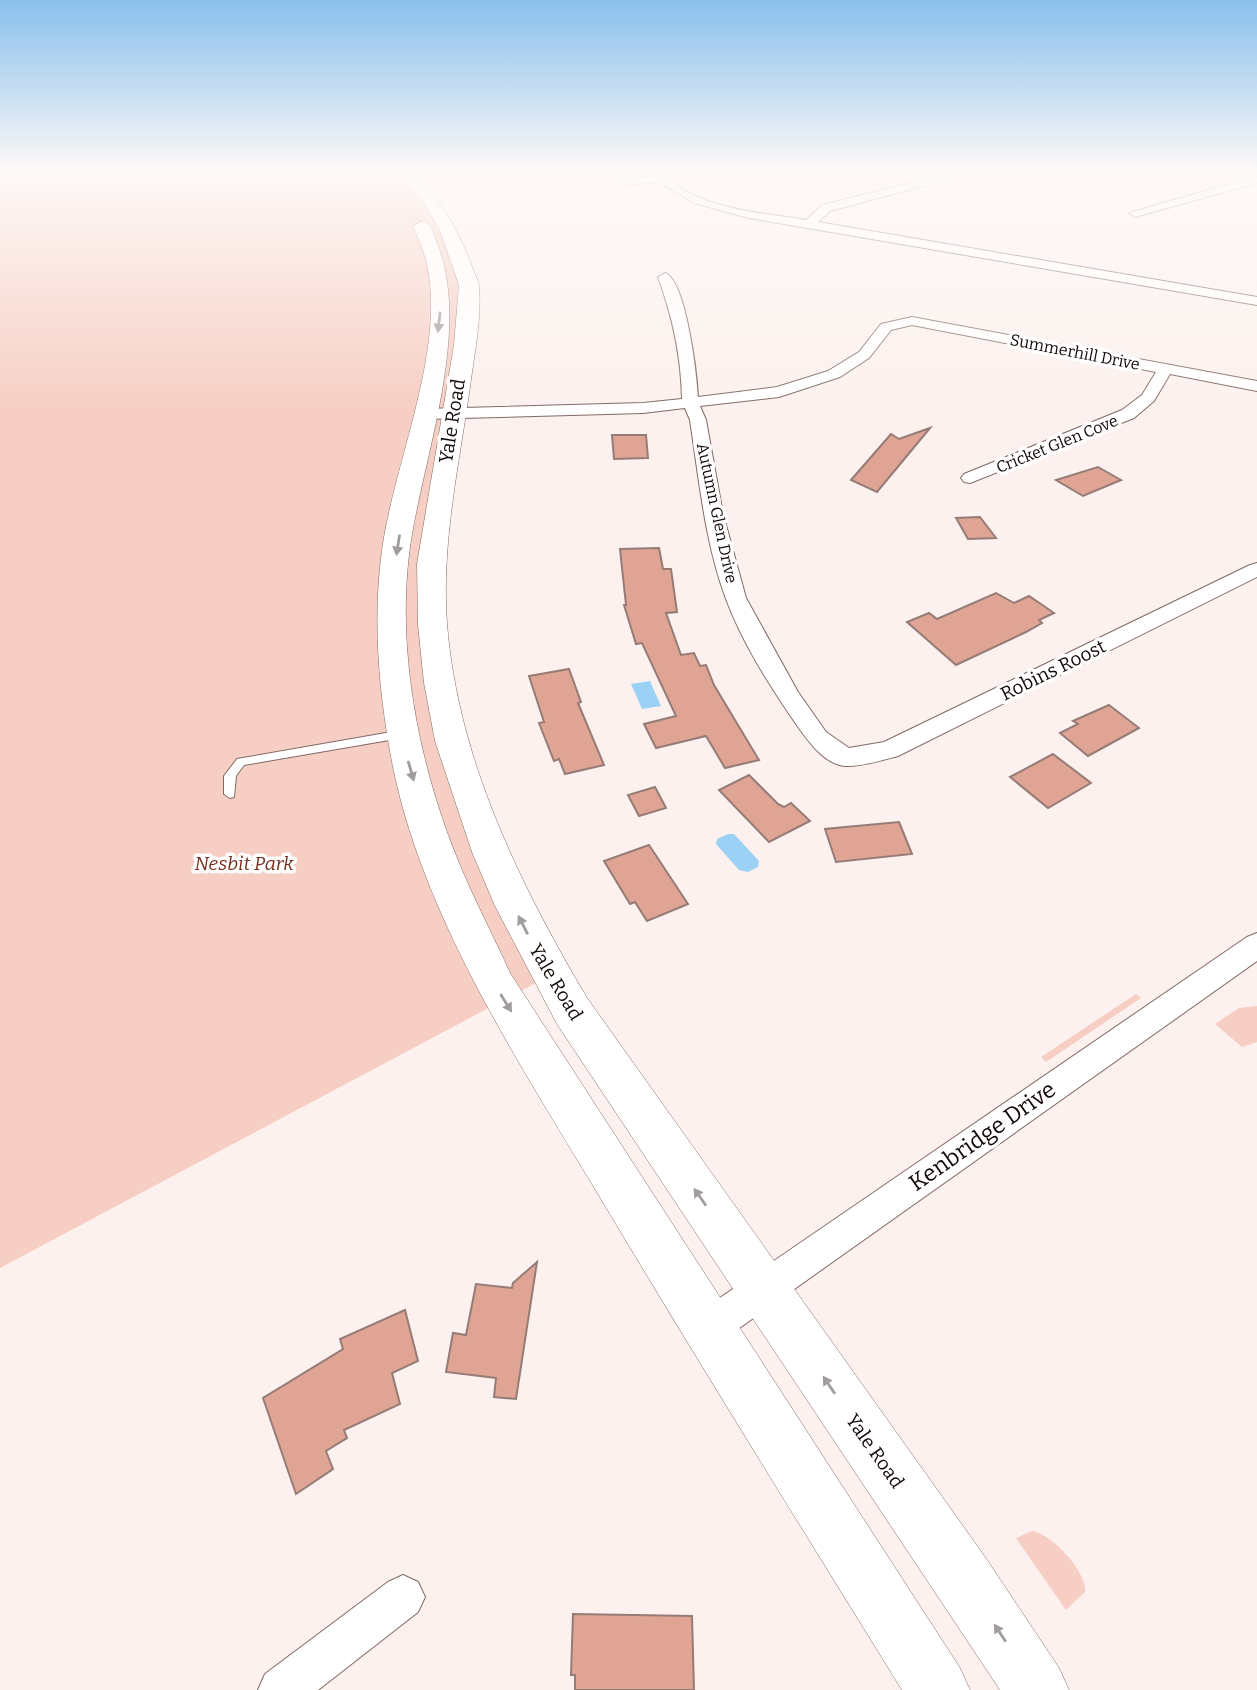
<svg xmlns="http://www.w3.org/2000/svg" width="1257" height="1690" font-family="Bitter,serif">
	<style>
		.green { fill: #f6cec4 }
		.water { fill: #9bd1f4 }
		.building { fill: #e0a495; stroke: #957c76; stroke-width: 2 }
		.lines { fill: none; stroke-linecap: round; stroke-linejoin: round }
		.lane-casing { stroke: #826a64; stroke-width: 2 }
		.street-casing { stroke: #826a64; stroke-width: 2 }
		.secondary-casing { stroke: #826a64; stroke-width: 1 }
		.lane { fill: #fff; fill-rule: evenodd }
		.street { fill: #fff; fill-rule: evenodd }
		.secondary { fill: #fff; fill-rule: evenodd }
		.oneway { fill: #a09d9c }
		.labels { text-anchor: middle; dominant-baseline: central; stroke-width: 7; stroke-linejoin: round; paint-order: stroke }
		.far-street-label { font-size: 16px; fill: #120907; stroke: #fff }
		.street-label { font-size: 19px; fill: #120907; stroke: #fff }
		.park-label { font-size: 19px; font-style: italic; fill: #752e1c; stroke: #fff }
		.near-street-label { font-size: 23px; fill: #120907; stroke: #fff }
	</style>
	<rect width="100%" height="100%" fill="#fcf1ee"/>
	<g class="green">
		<path d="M0,172H410L469,281L435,589L456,733L560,970L0,1268Z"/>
		<path d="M1136,994L1141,998L1046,1062L1041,1057Z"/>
		<path d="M1257,1006V1042L1242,1047L1215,1024L1239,1008Z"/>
		<path d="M1032,1531C1052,1534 1087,1572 1085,1592L1066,1610L1016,1538Z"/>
	</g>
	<g class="water">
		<path d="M650,681L661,706L642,709L631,684Z"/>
		<path d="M728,834H734L759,861L758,867L748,872L739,870L716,844L717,839Z"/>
	</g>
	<g class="building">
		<path d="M930,428L877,492L851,480L891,434L899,439Z"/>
		<path d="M612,435H646L648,458L614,459Z"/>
		<path d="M1098,467L1121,480L1083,496L1056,480Z"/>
		<path d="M980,517L996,538L968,539L956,518Z"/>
		<path d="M659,548L663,569H671L677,612L666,613L681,655L694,653L700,666L706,665L714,685L759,760L725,768L706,736L656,748L644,724L676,716L642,643L636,644L624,605H626L620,549Z"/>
		<path d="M996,593L1014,603L1029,596L1054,613L1039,620L1042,623L1026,632L956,665L907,622L929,613L937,619Z"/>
		<path d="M569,669L581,702L578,703L604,765L565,774L559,759L554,761L539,723L544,722L529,676Z"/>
		<path d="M1109,705L1139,728L1088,756L1060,733L1078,724L1073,721Z"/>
		<path d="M1053,754L1091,783L1048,808L1010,777Z"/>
		<path d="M749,775L778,804L784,807L791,803L810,821L769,842L719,790Z"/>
		<path d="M655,787L666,808L639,816L628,795Z"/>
		<path d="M899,822L912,854L836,862L825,829Z"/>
		<path d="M649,845L688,904L647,921L635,902L630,904L604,861Z"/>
		<path d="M537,1262L516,1399L494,1397L496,1378L446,1372L453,1333L466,1335L476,1284L512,1288L513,1283Z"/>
		<path d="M405,1310L418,1361L392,1373L400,1404L344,1430L347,1438L326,1451L333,1469L296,1494L263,1398L343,1349L340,1339Z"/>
		<path d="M573,1614L692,1616L694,1690H575V1675H571Z"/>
	</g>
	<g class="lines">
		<g class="lane-casing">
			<path id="lane" d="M403,730L409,734L407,737L244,765L236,776L234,797L230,798L224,794V776L237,759Z"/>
		</g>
		<g class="street-casing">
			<g id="street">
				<path d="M651,172H662C695,210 760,212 806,220L822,205L955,172H975L830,211L818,222L1257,297V305L749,218L694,203L659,182L627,185L621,182L654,176Z"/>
				<path d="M1257,176V183L1135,217L1129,213Z"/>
				<path d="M665,273C686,280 697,375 698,397L777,387L828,371L859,352L881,324L912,317L1257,381V391L1170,374L1154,401L1134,418L970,483L964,482L961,478L964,474L1122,410L1142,395L1156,372L912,325L891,330L869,358L840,377L779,397L700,406L706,420L723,514L746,598L798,692L826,732L849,748L884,742L1250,565L1257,563V577L898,756C883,760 860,767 845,766C823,764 805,737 794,721C768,683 742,642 726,599C705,543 699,479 690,420L685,408L643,413L423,419L415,414L423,409L643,403L682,399C681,355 673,318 658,277Z"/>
				<path d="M1257,933V961L721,1341L708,1347L695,1341L689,1328L695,1315L1247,937Z"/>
				<path d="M403,1575L418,1582L425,1597L418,1612L318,1690H258L265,1674L388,1582Z"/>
			</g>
		</g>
		<g class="secondary-casing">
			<g id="secondary">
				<path d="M397,172H414C440,200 456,226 470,261C472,269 478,278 479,286C482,318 474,355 470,387C459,465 441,544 447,624C458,759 519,883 587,998L985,1557L1059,1668L1069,1690H1000L557,1024L495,906L472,852L435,741L424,683L418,625L417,564L454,345L459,285L439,228L423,202Z"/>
				<path d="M422,221C433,224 434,236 438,246C471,332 423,457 410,547C396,647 418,760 455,853C471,894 492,933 510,973L960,1668L970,1690H902C800,1525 697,1360 598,1194C517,1059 417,908 390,751C378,684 373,617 382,550C394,463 446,350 427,264C424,251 418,238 413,226Z"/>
			</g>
		</g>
		<use href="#lane" class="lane"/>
		<use href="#street" class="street"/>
		<use href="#secondary" class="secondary"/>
	</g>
	<defs><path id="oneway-solid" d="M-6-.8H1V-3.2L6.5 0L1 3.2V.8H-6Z" transform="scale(1.75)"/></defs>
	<g class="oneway">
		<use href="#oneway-solid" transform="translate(439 322) rotate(96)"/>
		<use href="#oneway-solid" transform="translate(398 545) rotate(99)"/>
		<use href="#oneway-solid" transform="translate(411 771) rotate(74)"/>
		<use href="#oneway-solid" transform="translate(523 925) rotate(-117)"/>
		<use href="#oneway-solid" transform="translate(506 1003) rotate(58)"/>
		<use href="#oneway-solid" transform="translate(700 1197) rotate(-125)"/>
		<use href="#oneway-solid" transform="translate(829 1385) rotate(-124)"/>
		<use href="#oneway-solid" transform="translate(1000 1633) rotate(-123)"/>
	</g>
	<linearGradient id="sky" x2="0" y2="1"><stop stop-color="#89c0ed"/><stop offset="0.42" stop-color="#fef9f7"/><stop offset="1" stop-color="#fef9f7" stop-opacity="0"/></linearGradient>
	<rect width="1257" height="409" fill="url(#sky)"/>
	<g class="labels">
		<g class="far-street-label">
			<text transform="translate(1075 352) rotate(11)">Summerhill Drive</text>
			<text transform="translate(1057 444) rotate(-22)">Cricket Glen Cove</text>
			<text transform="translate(717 513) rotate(78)">Autumn Glen Drive</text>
		</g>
		<g class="street-label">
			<text transform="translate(452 421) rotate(-81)">Yale Road</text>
			<text transform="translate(1053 670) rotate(-26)">Robins Roost</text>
			<text transform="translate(556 982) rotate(59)">Yale Road</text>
			<text transform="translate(875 1451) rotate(55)">Yale Road</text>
		</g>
		<g class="park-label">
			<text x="244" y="863">Nesbit Park</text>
		</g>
		<g class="near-street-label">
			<text transform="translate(982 1136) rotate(-35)">Kenbridge Drive</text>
		</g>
	</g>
</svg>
